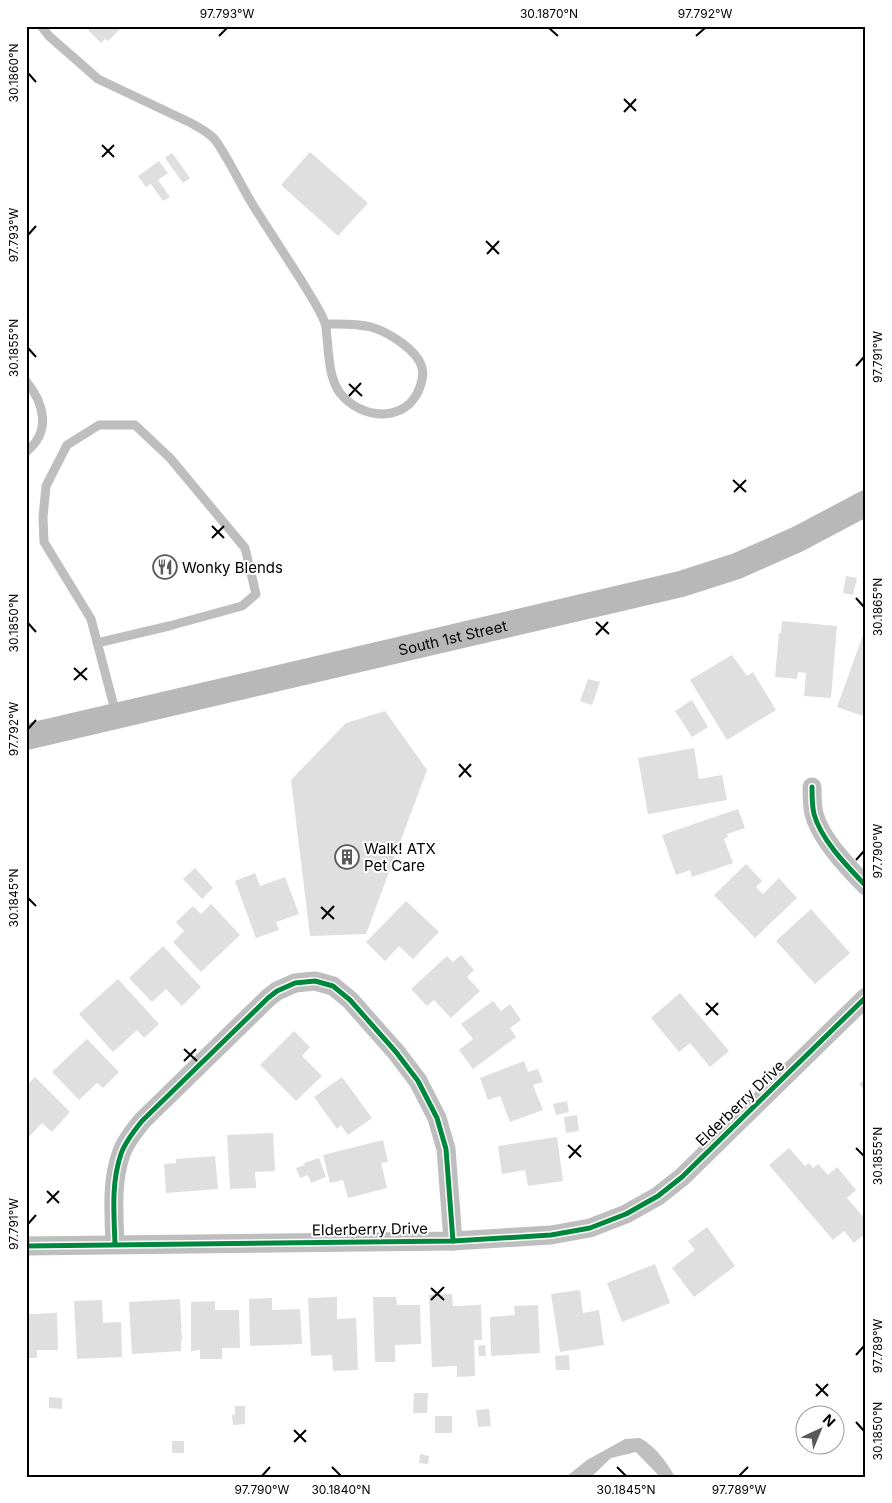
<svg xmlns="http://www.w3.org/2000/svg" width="892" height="1503" font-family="Inter,sans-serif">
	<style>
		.water { fill: #bfbfbf }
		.building { fill: #dfdfdf }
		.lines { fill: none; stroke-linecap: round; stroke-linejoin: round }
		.lane { stroke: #bebebe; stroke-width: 9 }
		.street { stroke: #bebebe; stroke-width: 19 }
		.secondary { stroke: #b8b8b8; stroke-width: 26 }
		.cycleway-casing { stroke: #fff; stroke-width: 8 }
		.cycleway { stroke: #00873e; stroke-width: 5 }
		.ticks { fill: none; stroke: #000; stroke-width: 2 }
		.labels { text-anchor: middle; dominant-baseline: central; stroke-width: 4; stroke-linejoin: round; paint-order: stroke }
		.poi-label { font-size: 15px; fill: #000; stroke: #fff; text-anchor: start }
		.street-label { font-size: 15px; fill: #000; stroke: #fff }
		.neatline { fill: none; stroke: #000; stroke-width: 2 }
		.ticks-label { font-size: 12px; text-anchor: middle; fill: #000 }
	</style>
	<rect width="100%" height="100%" fill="#fff"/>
	<path class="water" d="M640,1438C656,1447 666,1461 675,1477H660L636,1452L611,1458L591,1477H566L587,1460L625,1439Z"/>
	<g class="building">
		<path d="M92,26H123L108,41L105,39L101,43L88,30Z"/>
		<path d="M310,152L368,203L338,236L281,185Z"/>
		<path d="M172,153L190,178L183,183L165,158Z"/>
		<path d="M159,161L168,173L158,180L170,197L163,201L151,184L146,187L138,176Z"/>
		<path d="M846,576L857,578L853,595L843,593Z"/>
		<path d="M782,621L837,626L831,698L804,696L806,673L798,672L797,679L775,677L779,633H781Z"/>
		<path d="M864,632H866V708L863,716L837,707Z"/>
		<path d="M732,655L747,676L753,672L776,710L727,740L690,680Z"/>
		<path d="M588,679L600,682L592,705L580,701Z"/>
		<path d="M692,700L708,727L692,737L675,711Z"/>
		<path d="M385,711L427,770L366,934L310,936L291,780L346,723Z"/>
		<path d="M694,748L699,779L722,775L727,800L648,814L638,758Z"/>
		<path d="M738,809L745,828L727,834L728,837L724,839L733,863L692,877L690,870L676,875L662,835Z"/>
		<path d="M746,864L762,881L756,887L763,894L779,878L797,898L755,938L714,895Z"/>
		<path d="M195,868L213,888L202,899L183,879Z"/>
		<path d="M255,873L260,886L285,877L299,914L276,922L279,930L256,938L235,881Z"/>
		<path d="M406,901L439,932L413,959L399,946L385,961L366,942Z"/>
		<path d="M211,904L240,935L201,972L173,942L184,931L176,922L193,906L201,914Z"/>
		<path d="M811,909L850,953L815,984L776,941Z"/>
		<path d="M163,946L201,987L182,1006L166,989L152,1002L129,978Z"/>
		<path d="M461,955L474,970L467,977L480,991L451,1018L434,1000L427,1006L411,989L447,956L453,962Z"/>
		<path d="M118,979L159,1024L144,1038L137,1030L113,1052L79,1014Z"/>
		<path d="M680,993L729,1051L710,1067L690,1043L679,1052L651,1018Z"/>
		<path d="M493,1001L501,1011L510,1004L521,1020L510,1028L516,1037L473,1069L459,1050L473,1039L461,1024Z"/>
		<path d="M294,1031L310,1047L302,1056L322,1076L296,1101L260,1065Z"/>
		<path d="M87,1039L119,1072L103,1088L97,1083L79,1100L52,1072Z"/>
		<path d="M524,1061L528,1072L538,1069L543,1082L533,1085L543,1110L510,1122L500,1096L488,1100L480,1078Z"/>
		<path d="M35,1077L70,1112L52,1132L42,1123L29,1137L26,1134V1086Z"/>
		<path d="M342,1077L372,1118L348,1135L341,1125L337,1129L314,1097Z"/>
		<path d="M866,1078V1092L859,1084Z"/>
		<path d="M567,1101L569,1112L556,1115L553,1104Z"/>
		<path d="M577,1115L579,1131L566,1133L564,1117Z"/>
		<path d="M273,1133L275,1171L255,1172L256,1188L230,1189L227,1135Z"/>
		<path d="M557,1137L563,1181L528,1186L525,1170L502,1174L498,1146Z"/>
		<path d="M383,1140L388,1162L381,1163L387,1188L348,1198L343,1180L330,1183L323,1155Z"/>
		<path d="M789,1148L805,1166L809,1163L813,1168L818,1164L828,1175L837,1167L856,1190L847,1198L866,1220V1233L854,1243L844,1231L833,1240L769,1165Z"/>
		<path d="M215,1156L218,1189L166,1193L164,1164L176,1163V1159Z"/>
		<path d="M319,1158L326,1177L311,1183L308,1175L300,1178L296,1168L305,1165L304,1163Z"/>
		<path d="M707,1227L735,1266L694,1297L672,1268L695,1250L688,1241Z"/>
		<path d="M655,1264L670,1303L622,1322L607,1283Z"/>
		<path d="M580,1290L583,1313L599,1310L604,1345L560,1352L551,1294Z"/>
		<path d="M452,1294L453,1306L481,1305L482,1340H474L475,1376L457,1377V1366L432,1367L429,1295Z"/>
		<path d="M337,1297V1319L356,1318L358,1370L333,1371L332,1355L311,1356L308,1298Z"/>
		<path d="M373,1297H396L397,1305H420L421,1344L395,1345V1362H375Z"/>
		<path d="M272,1298V1310L300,1309L302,1344L250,1346L249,1299Z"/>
		<path d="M180,1299L182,1341H181V1351L132,1354L129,1302Z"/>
		<path d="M102,1300L103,1323L121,1322L122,1357L77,1359L74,1301Z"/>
		<path d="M215,1301V1310H239L240,1348H222V1359H200V1350L191,1351V1302Z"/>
		<path d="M26,1304H29V1314L57,1313L58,1350H37V1358H26Z"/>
		<path d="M538,1305L540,1353L491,1356L490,1317L515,1315L514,1306Z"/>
		<path d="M485,1345L486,1356H479L478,1346Z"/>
		<path d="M569,1355L570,1370H556L555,1356Z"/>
		<path d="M414,1393H428L427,1413H413Z"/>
		<path d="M49,1397L62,1398V1409L49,1408Z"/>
		<path d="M235,1406H245V1424L233,1425L232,1415L235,1414Z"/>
		<path d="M489,1409L491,1426L478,1427L476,1410Z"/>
		<rect x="435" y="1416" width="17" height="17"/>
		<rect x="172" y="1441" width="12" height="12"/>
		<path d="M420,1454L429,1456L428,1464L419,1463Z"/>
	</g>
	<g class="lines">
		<g class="lane">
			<path d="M41,26L49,36L98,79L191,123C201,129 212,134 218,144C232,165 242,188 256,210C271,233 286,257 301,280C309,294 320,309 325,323C327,328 326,334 327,338C329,356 329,378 340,393C361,420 407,424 420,387C422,381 424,375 422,368C418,350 388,332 371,327C356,323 340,324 325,324"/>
			<path d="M26,381C45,404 51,432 26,452"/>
			<path d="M97,643L169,626L242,606L256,594L245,548L170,458L135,425H99L67,445L46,486L43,517L44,542L91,619L116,714"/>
		</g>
		<g class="street">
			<path d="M812,787C812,796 812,806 814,814C821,840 848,867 866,886"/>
			<path d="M115,1244C114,1214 111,1183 121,1154C125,1142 134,1131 142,1121L268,998L277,991L295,983L315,981L333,986L350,1000L396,1052L418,1081L437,1118L446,1149L453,1241"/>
			<path d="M26,1246L453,1241L551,1235L590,1228L626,1214L658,1196L682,1177L866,997"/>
		</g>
		<path class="secondary" id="s1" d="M26,737L681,584L737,566L798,539L866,503"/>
		<g class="cycleway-casing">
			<g id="cycleway">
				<path d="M812,787C812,796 812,806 814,814C821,840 848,867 866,886"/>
				<path d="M115,1244C114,1214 111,1183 121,1154C125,1142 134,1131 142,1121L268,998L277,991L295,983L315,981L333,986L350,1000L396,1052L418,1081L437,1118L446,1149L453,1241"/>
				<path d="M26,1246L453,1241L551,1235L590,1228L626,1214L658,1196L682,1177L866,997"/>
			</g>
		</g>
		<use href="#cycleway" class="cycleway"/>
	</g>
	<path class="ticks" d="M549,28L558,36M219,36L227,28M696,36L705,28M28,73L36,82M624,99L636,111M624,112L636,99M102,145L114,157M102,157L114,145M28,235L36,226M486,241L499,254M487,254L499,241M28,348L36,357M856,366L864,357M349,384L362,396M349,396L361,383M733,480L746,492M734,492L746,480M212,526L224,538M212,538L224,526M856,598L864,607M596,622L609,634M28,623L36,632M596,635L608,622M74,668L87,680M74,680L87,668M28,729L36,720M459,764L471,777M459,777L471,764M856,860L864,851M28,898L36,906M321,907L334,919M322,919L334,906M706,1003L718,1015M706,1015L718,1003M184,1049L197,1061M184,1061L196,1049M568,1145L581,1157M856,1148L864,1156M569,1158L581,1145M47,1191L59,1203M47,1203L59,1191M28,1224L36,1215M431,1288L444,1300M431,1300L444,1287M856,1355L864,1346M816,1384L828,1396M816,1396L828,1384M856,1422L864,1431M294,1430L306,1442M294,1442L306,1430M332,1467L341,1476M617,1467L626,1476M262,1476L270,1467M739,1476L748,1467"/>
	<defs>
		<g id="restaurant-ring" transform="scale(1.25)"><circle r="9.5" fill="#fff" stroke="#595959" stroke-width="1.5"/><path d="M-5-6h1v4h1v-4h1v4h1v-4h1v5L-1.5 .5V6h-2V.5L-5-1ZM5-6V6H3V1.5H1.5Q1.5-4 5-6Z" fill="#595959"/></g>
		<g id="building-ring" transform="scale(1.25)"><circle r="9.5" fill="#fff" stroke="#595959" stroke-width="1.5"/><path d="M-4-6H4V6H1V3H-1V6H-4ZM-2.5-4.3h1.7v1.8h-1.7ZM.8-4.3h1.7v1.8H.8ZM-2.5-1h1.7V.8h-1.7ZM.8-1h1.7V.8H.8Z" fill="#595959"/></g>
	</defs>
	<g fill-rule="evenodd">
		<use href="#restaurant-ring" x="165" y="567"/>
		<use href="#building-ring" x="347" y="857"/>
	</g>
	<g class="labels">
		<g class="poi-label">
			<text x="182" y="567">Wonky Blends</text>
			<text x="364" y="848">Walk! ATX<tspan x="364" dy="17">Pet Care</tspan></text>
		</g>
		<g class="street-label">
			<text stroke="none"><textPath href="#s1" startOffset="438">South 1st Street</textPath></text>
			<text transform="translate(740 1103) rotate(-44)">Elderberry Drive</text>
			<text transform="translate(370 1229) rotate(-1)">Elderberry Drive</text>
		</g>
	</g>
	<rect width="892" height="1503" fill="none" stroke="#ffffff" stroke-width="55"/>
	<g transform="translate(820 1430) rotate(44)"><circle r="24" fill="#ffffff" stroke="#999999"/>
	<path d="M0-4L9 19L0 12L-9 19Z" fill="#595959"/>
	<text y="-8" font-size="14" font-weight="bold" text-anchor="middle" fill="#000000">N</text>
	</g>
	<rect x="28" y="28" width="836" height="1448" class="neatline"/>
	<g class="ticks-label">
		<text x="227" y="18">97.793°W</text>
		<text x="549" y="18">30.1870°N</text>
		<text x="705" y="18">97.792°W</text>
		<text transform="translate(14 73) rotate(-90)" y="4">30.1860°N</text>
		<text transform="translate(14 235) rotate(-90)" y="4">97.793°W</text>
		<text transform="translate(14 348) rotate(-90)" y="4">30.1855°N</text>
		<text transform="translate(878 357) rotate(-90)" y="4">97.791°W</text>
		<text transform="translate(878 607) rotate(-90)" y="4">30.1865°N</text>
		<text transform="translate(14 623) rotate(-90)" y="4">30.1850°N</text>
		<text transform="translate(14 729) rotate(-90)" y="4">97.792°W</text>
		<text transform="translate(878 851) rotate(-90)" y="4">97.790°W</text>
		<text transform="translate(14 898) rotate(-90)" y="4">30.1845°N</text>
		<text transform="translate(878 1156) rotate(-90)" y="4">30.1855°N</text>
		<text transform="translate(14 1224) rotate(-90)" y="4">97.791°W</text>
		<text transform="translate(878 1346) rotate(-90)" y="4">97.789°W</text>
		<text transform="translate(878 1431) rotate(-90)" y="4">30.1850°N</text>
		<text x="262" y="1494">97.790°W</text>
		<text x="341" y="1494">30.1840°N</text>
		<text x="626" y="1494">30.1845°N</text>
		<text x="739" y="1494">97.789°W</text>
	</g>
</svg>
